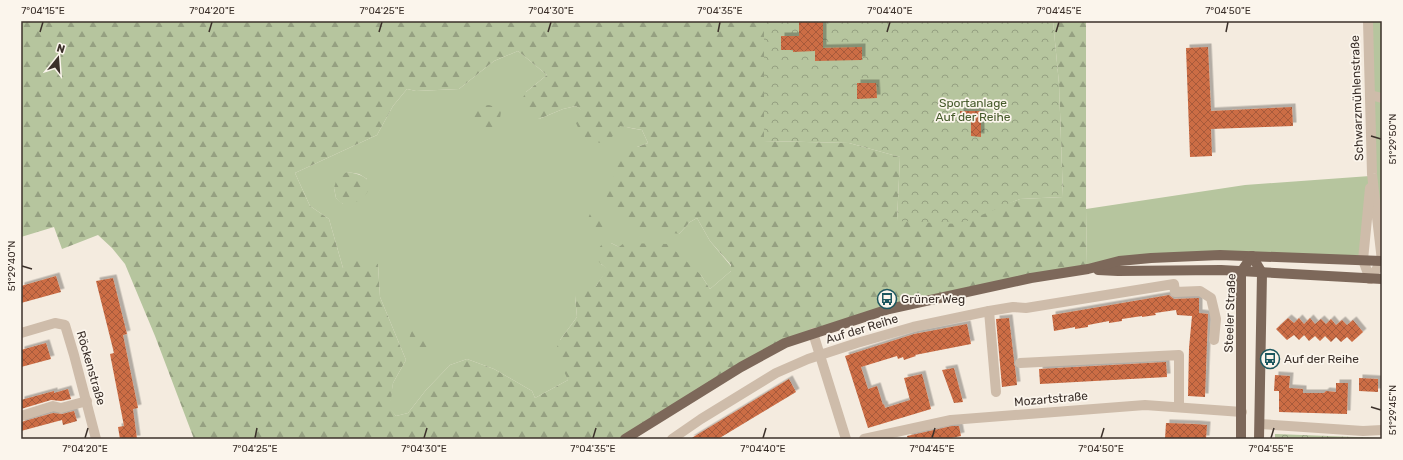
<svg xmlns="http://www.w3.org/2000/svg" width="1403" height="460" font-family="Rubik,sans-serif">
	<style>
		.green { fill: #b6c59e; fill-rule: evenodd }
		.forest { fill: url(#forest-firs); fill-rule: evenodd }
		.park { fill: url(#park-crowns) }
		.building { fill: url(#building-cross-hatch); filter: url(#shadow) }
		.lines { fill: none; stroke-linecap: round; stroke-linejoin: round }
		.minor { stroke: #cebcaa; stroke-width: 10 }
		.major { stroke: #7d685a; stroke-width: 10 }
		.ticks { fill: none; stroke: #3b302a; stroke-width: 1.5 }
		.labels { text-anchor: middle; dominant-baseline: central; stroke-width: 3.5; stroke-linejoin: round; paint-order: stroke }
		.street-label { font-size: 12px; fill: #3b302a; stroke: #fbf5ec }
		.park-label { font-size: 12px; fill: #475b2c; stroke: #fbf5ec }
		.poi-label { font-size: 12px; fill: #3b302a; stroke: #fbf5ec; text-anchor: start }
		.neatline { fill: none; stroke: #3b302a; stroke-width: 1.5 }
		.ticks-label { font-size: 10px; text-anchor: middle; fill: #3b302a }
	</style>
	<defs>
		<pattern id="forest-firs" width="22" height="20" patternUnits="userSpaceOnUse"><rect width="22" height="20" fill="#b6c59e"/><path d="M5 1l3.5 6h-7zM16 11l3.5 6h-7z" fill="#95a081"/></pattern>
		<pattern id="park-crowns" width="20" height="18" patternUnits="userSpaceOnUse"><rect width="20" height="18" fill="#b6c59e"/><path d="M2 6a3 3 0 1 1 6 0M12 15a3 3 0 1 1 6 0" fill="none" stroke="#95a081"/></pattern>
		<pattern id="building-cross-hatch" width="8" height="8" patternUnits="userSpaceOnUse"><rect width="8" height="8" fill="#cc6d45"/><path d="M0 0l8 8M0 8l8-8" fill="none" stroke="#a75a3a"/></pattern>
		<filter id="shadow"><feDropShadow dx="3.5" dy="-3.5" stdDeviation="0" flood-color="#0004"/></filter>
	</defs>
	<rect width="100%" height="100%" fill="#f4ebdf"/>
	<g class="green">
		<path d="M1370,21H1382V241L1376,188Z"/>
		<path d="M518,51L547,75L526,92L539,119L563,109L576,106C595,120 618,126 642,130L648,143L637,147L679,234L690,222L697,218L710,241L731,266V271L710,289L701,275L619,247L611,243L601,264L608,269L596,286L575,296L577,317L560,340L568,380L535,398L532,391L494,369L467,359L450,365L426,390L408,413L396,416L389,408L393,383L406,360L380,297L378,264L343,268L329,219L310,206L295,173L377,135L393,106L407,89L416,91L459,89L494,61ZM347,172L359,174L367,179L343,204L336,198L334,188Z"/>
		<path d="M1370,176L1361,258L1251,254L1087,267L1086,209L1245,185Z"/>
	</g>
	<g class="forest">
		<path d="M21,21H764V141L849,143L900,157L897,221L995,208L1020,199L1063,197L1059,84L1053,21H1086V209L1087,267L1029,276L785,340L620,439H194L155,336L125,264L112,248L98,235L62,249L54,227L21,237ZM518,51L547,75L526,92L520,103L526,111L539,119L563,109L576,106L586,114L576,123C584,141 590,141 607,144L620,126L642,130L648,143L637,147L611,165L614,177L605,187L608,207L626,225L679,234L690,222L697,218L710,241L731,265V271L710,289L701,275L668,244L624,243L619,247L611,243H603C592,256 595,259 607,269L596,286L576,288L575,296L577,317L560,340L555,352L568,380L535,398L532,391L494,369L467,359L450,365L426,390L408,413L396,416L390,408L393,383L406,360L380,297L378,264L361,257L343,268L329,219L310,206L295,173L377,135L393,106L407,89L416,91L459,89L494,61Z"/>
		<path d="M489,105L495,107L501,111C500,128 491,134 475,126C470,113 476,106 489,105Z"/>
		<path d="M347,172C391,177 359,209 343,204C341,203 338,200 336,198L334,188L337,178Z"/>
		<path d="M597,213L607,218V226L606,232C590,239 583,228 590,214Z"/>
		<path d="M419,329L429,335V342L428,349C413,355 405,344 412,331Z"/>
	</g>
	<g class="park">
		<path d="M764,21H1053L1059,84L1063,197L1020,199L960,224L897,221L900,157L849,143L764,141Z"/>
		<path d="M1275,434L1382,438V439H1275Z"/>
	</g>
	<g class="building">
		<path d="M799,21H823V48L862,47V60L815,61V51L793,52V50H781V36H799Z"/>
		<path d="M1208,47L1211,111L1292,107L1293,126L1211,129L1212,156L1190,157L1186,48Z"/>
		<path d="M857,83H876L877,98L857,99Z"/>
		<path d="M960,111H981V137L971,136V122H960Z"/>
		<path d="M56,276L61,292L21,303V286Z"/>
		<path d="M113,278L127,334L123,335L138,408L133,409L137,439H120L118,427L124,426L110,354L114,353L96,281Z"/>
		<path d="M1169,295L1174,299L1199,298V313L1208,314L1205,397L1188,396L1189,348L1192,316L1177,315L1176,310L1155,313L1156,315L1142,317V316L1122,319V321L1109,323V321L1088,325V327L1075,329V327L1054,331L1052,315Z"/>
		<path d="M1009,318L1014,360V364L1015,367L1017,385L1002,387L996,319Z"/>
		<path d="M1288,318L1294,323L1299,318L1304,324L1310,318L1315,324L1321,319L1326,324L1331,319L1336,325L1342,320L1347,325L1353,320L1363,332L1352,342L1347,337L1341,342L1336,337L1331,342L1325,336L1320,341L1315,336L1309,341L1304,335L1299,340L1294,335L1287,340L1276,329Z"/>
		<path d="M967,324L971,344L915,355L916,356L904,360L903,357L898,359L897,356L861,367L868,389L877,386L883,405L884,404L885,408L910,400L904,378L922,374L931,409L868,428L845,356L914,334Z"/>
		<path d="M46,343L51,359L21,367V350Z"/>
		<path d="M1166,362L1167,377L1040,384L1039,369Z"/>
		<path d="M954,368L963,402L954,403L942,370Z"/>
		<path d="M1275,375L1290,376L1289,388L1303,389V393H1324L1326,391L1336,392V383H1348L1347,414L1279,412V391H1274Z"/>
		<path d="M1359,378L1378,379V392L1359,391Z"/>
		<path d="M789,379L796,392L718,439H690Z"/>
		<path d="M68,389L71,399L61,401L51,400L21,409V400L54,391V393Z"/>
		<path d="M74,411L77,421L63,425L62,420L21,431V422L53,413L62,414Z"/>
		<path d="M1166,423L1195,424L1207,425L1206,439H1165Z"/>
		<path d="M952,426H959L961,436L947,439H908L907,436Z"/>
	</g>
	<g class="lines">
		<g class="minor">
			<path d="M1368,21L1372,174L1382,261L1370,279"/>
			<path d="M1370,95L1382,98"/>
			<path d="M1370,279L1363,260L1370,188"/>
			<path d="M989,311L996,392"/>
			<path d="M21,333L55,323L65,325L74,355L96,439"/>
			<path d="M813,333L846,439"/>
			<path d="M1020,363L1179,355V407"/>
			<path d="M21,416L53,406L61,408L87,401"/>
			<path d="M1260,424L1363,431L1382,430"/>
			<path d="M672,439L701,419L776,373L808,359L857,343L913,327L989,311L1013,307L1026,308L1174,284L1175,292L1200,291L1211,298L1216,319L1214,340"/>
			<path d="M864,439L951,420L1145,405L1242,412"/>
		</g>
		<g class="major">
			<path d="M1252,256L1262,273L1259,439"/>
			<path d="M1098,270L1118,271L1221,270L1382,279"/>
			<path d="M625,439L741,367L785,343L889,309L1031,278L1088,269L1119,261L1151,258L1220,255L1382,261"/>
			<path d="M1241,439V272L1252,256"/>
		</g>
	</g>
	<path class="ticks" d="M40,32L43,22M209,32L212,22M379,32L382,22M548,32L551,22M718,32L720,22M887,32L890,22M1056,32L1059,22M1226,32L1228,22M1371,136L1381,139M22,266L32,269M1371,407L1381,410M85,438L88,428M255,438L257,428M424,438L427,428M593,438L596,428M763,438L766,428M932,438L935,428M1101,438L1104,428M1271,438L1274,428"/>
	<defs>
		<g id="bus-ring" transform="scale(1)"><circle r="9.5" fill="#fbf5ec" stroke="#1c575f" stroke-width="1.5"/><path d="M-5-6H5V4H4V6H2V4H-2V6H-4V4H-5ZM-3.5-4V0h7V-4ZM-3.5 1.2v1.5H-2V1.2ZM2 1.2v1.5H3.5V1.2Z" fill="#1c575f"/></g>
	</defs>
	<g fill-rule="evenodd">
		<use href="#bus-ring" x="887" y="299"/>
		<use href="#bus-ring" x="1270" y="359"/>
	</g>
	<g class="labels">
		<g class="street-label">
			<text transform="translate(1357 98) rotate(-92)">Schwarzmühlenstraße</text>
			<text transform="translate(1230 313) rotate(-88)">Steeler Straße</text>
			<text transform="translate(862 329) rotate(-17)">Auf der Reihe</text>
			<text transform="translate(91 368) rotate(74)">Röckenstraße</text>
			<text transform="translate(1051 399) rotate(-5)">Mozartstraße</text>
		</g>
		<g class="park-label">
			<text x="973" y="103">Sportanlage<tspan x="973" dy="14">Auf der Reihe</tspan></text>
		</g>
		<g class="poi-label">
			<text x="901" y="299">Grüner Weg</text>
			<text x="1284" y="359">Auf der Reihe</text>
		</g>
	</g>
	<rect width="1403" height="460" fill="none" stroke="#fbf5ec" stroke-width="44"/>
	<g transform="translate(58 58) rotate(17)" stroke="#fbf5ec" stroke-width="3" paint-order="stroke">
	<path d="M0-3L7 15L0 10L-7 15Z" fill="#3b302a"/>
	<text y="-6" font-size="11" font-weight="bold" text-anchor="middle" fill="#3b302a">N</text>
	</g>
	<rect x="22" y="22" width="1359" height="416" class="neatline"/>
	<g class="ticks-label">
		<text x="43" y="14">7°04'15"E</text>
		<text x="212" y="14">7°04'20"E</text>
		<text x="382" y="14">7°04'25"E</text>
		<text x="551" y="14">7°04'30"E</text>
		<text x="720" y="14">7°04'35"E</text>
		<text x="890" y="14">7°04'40"E</text>
		<text x="1059" y="14">7°04'45"E</text>
		<text x="1228" y="14">7°04'50"E</text>
		<text transform="translate(1392 139) rotate(-90)" y="4">51°29'50"N</text>
		<text transform="translate(11 266) rotate(-90)" y="4">51°29'40"N</text>
		<text transform="translate(1392 410) rotate(-90)" y="4">51°29'45"N</text>
		<text x="85" y="452">7°04'20"E</text>
		<text x="255" y="452">7°04'25"E</text>
		<text x="424" y="452">7°04'30"E</text>
		<text x="593" y="452">7°04'35"E</text>
		<text x="763" y="452">7°04'40"E</text>
		<text x="932" y="452">7°04'45"E</text>
		<text x="1101" y="452">7°04'50"E</text>
		<text x="1271" y="452">7°04'55"E</text>
	</g>
</svg>
